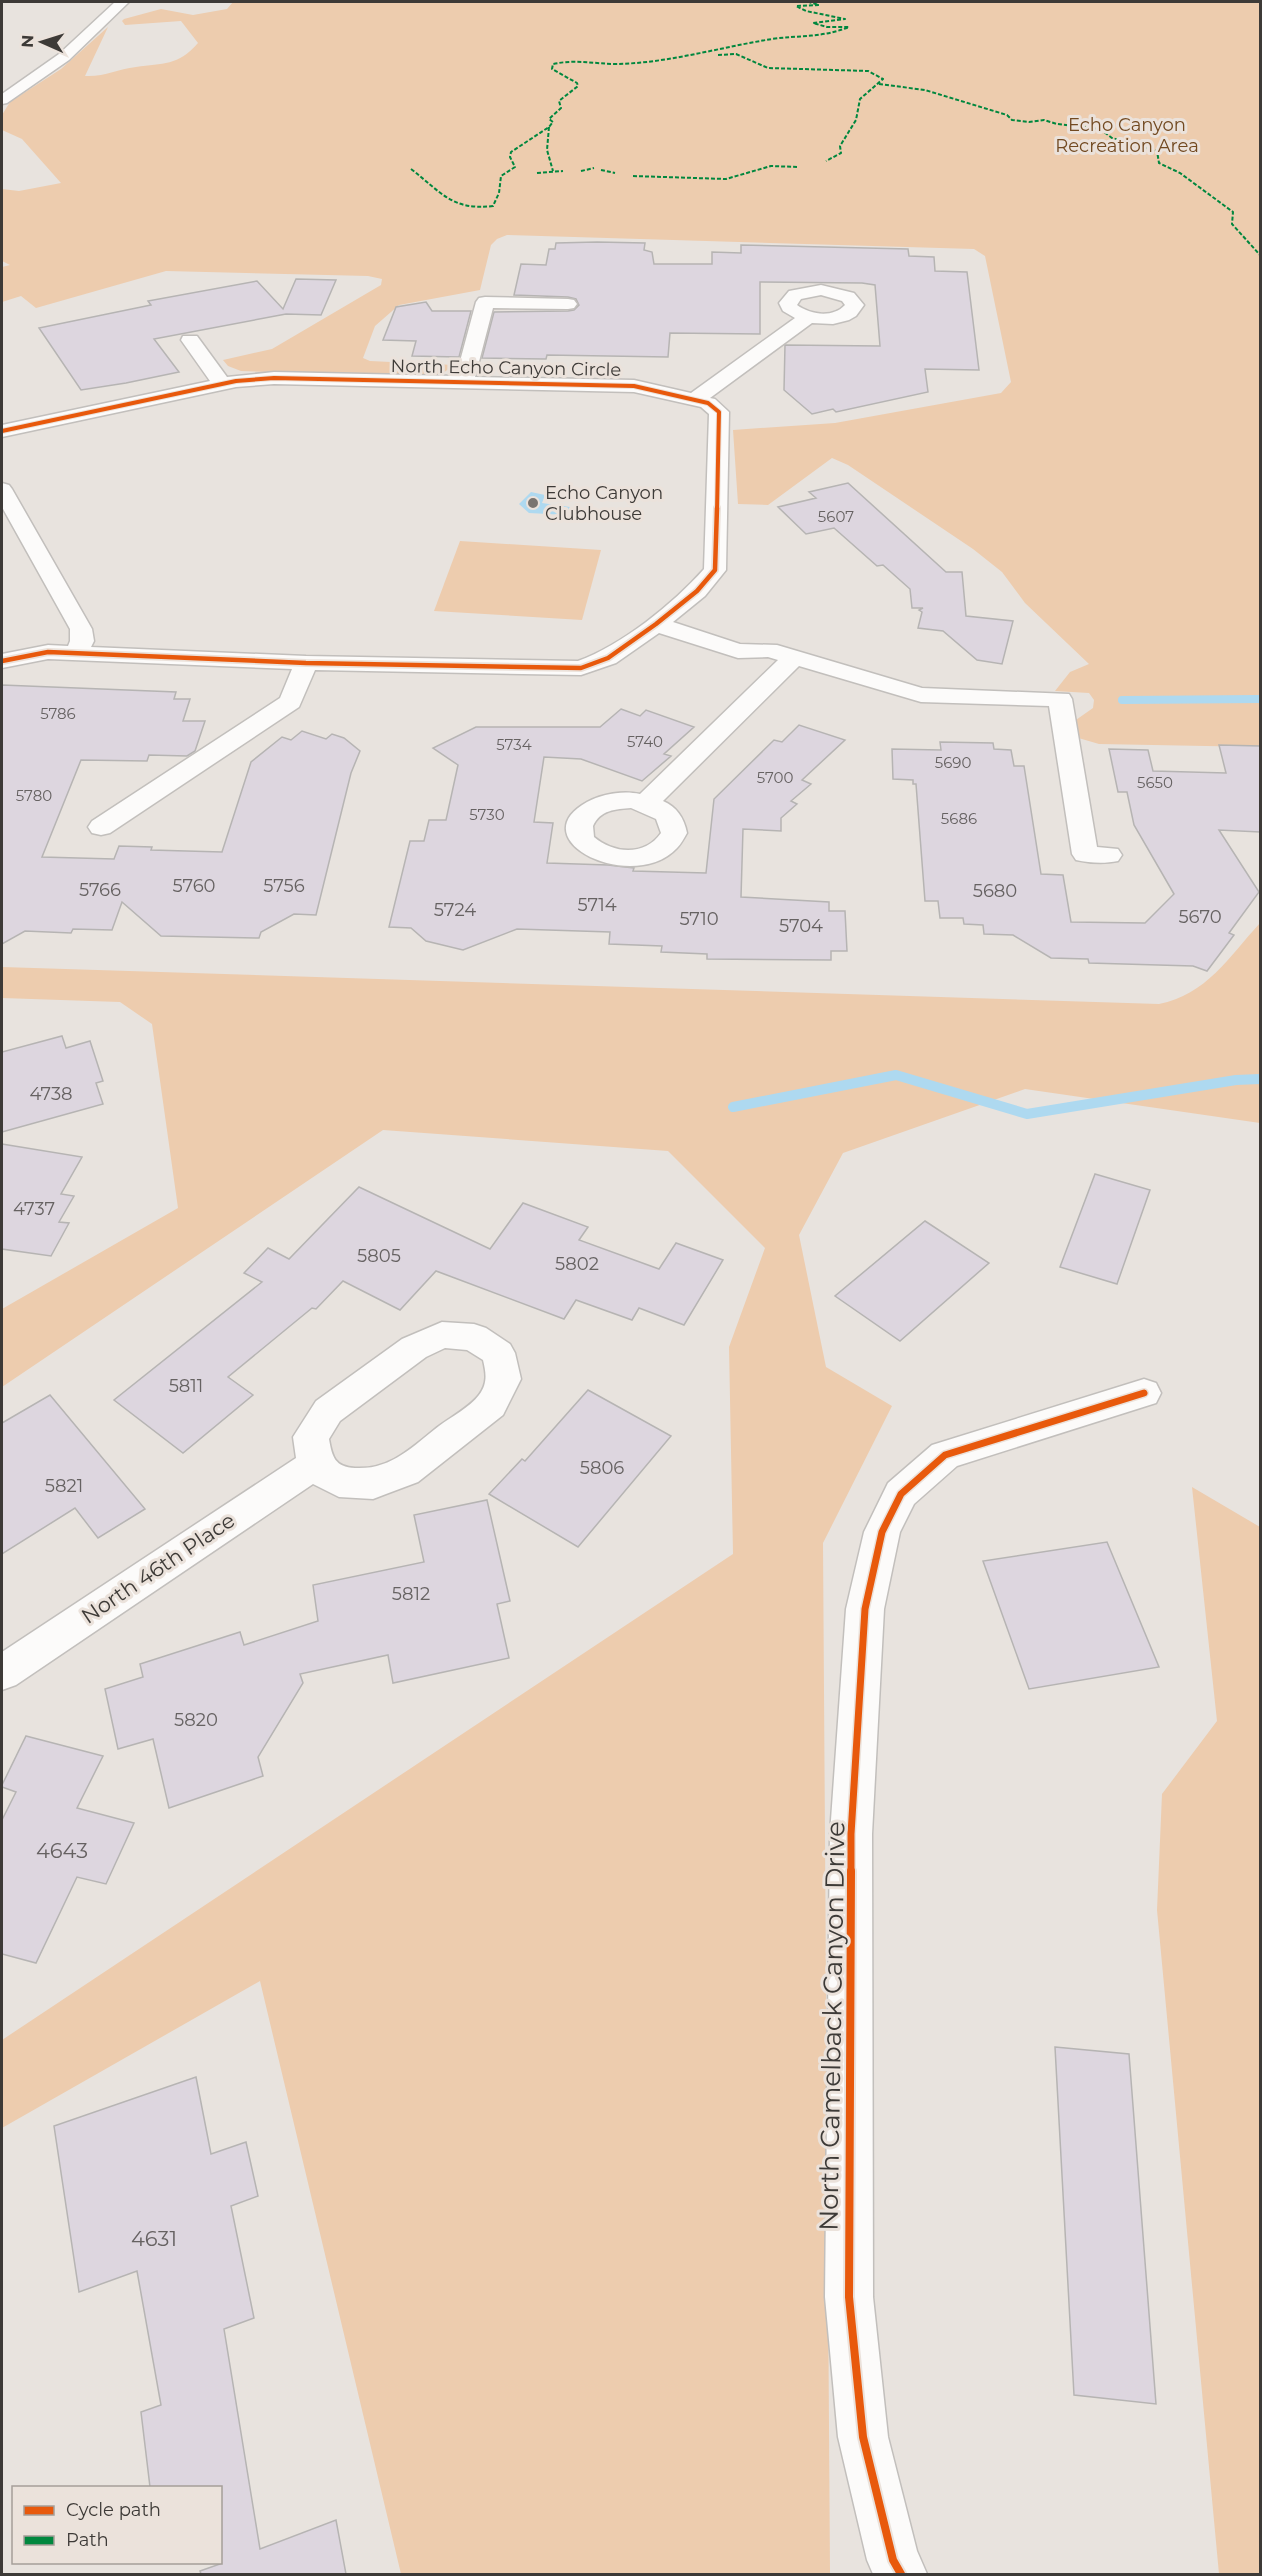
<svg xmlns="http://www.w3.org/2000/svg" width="1262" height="2576" font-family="Montserrat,sans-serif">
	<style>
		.green { fill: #edccae }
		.water { fill: #aed9f0 }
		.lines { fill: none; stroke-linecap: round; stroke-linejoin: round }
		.stream-far1 { stroke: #aed9f0; stroke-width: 8 }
		.stream { stroke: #aed9f0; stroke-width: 10 }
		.building { fill: #ddd6df; stroke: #b6b4b3; stroke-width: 1.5 }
		.minor-casing { stroke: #c2bfbc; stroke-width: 3 }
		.minor { fill: #fcfbfa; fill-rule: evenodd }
		.quiet { stroke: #00873e; stroke-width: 2; stroke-dasharray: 4 2; stroke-linecap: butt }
		.cycleway-far3-casing { stroke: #ebe2db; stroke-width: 6 }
		.cycleway-far2-casing { stroke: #ebe2db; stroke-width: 8 }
		.cycleway-far1-casing { stroke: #ebe2db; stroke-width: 10 }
		.cycleway-casing { stroke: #ebe2db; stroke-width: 12 }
		.cycleway-far3 { stroke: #e8590c; stroke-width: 4 }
		.cycleway-far2 { stroke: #e8590c; stroke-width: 4.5 }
		.cycleway-far1 { stroke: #e8590c; stroke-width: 7 }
		.cycleway { stroke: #e8590c; stroke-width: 8 }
		.poi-dot { fill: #797571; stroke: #ebe2db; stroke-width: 2 }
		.labels { text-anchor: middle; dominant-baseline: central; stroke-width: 6; stroke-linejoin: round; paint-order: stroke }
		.far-number-label { font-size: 15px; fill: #666262 }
		.far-park-label { font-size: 18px; fill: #724920; stroke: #ebe2db }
		.far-street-label { font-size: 18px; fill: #3d3a37; stroke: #ebe2db }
		.far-poi-label { font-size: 18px; fill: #3d3a37; stroke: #ebe2db; text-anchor: start }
		.number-label { font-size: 18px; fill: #666262 }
		.street-label { font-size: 21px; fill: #3d3a37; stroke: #ebe2db }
		.near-number-label { font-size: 21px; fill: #666262 }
		.near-street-label { font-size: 26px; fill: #3d3a37; stroke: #ebe2db }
	</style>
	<rect width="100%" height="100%" fill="#e8e3de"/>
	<g class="green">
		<path d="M233,2H1260V747L1099,744L1075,737L1073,722L1093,708L1094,700L1089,693L1055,691L1070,672L1089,664L1025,603L1002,572L973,549L848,465L832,458L768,505L738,504L733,430L835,423L1001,393L1011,382L985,256L974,249L507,235L497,239L491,245L480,290L399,305L375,326L363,358L370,361L454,365L443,373L427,377L241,371L228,366L223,360L272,349L381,285L382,279L368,276L166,271L36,308L21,296L2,302V267L10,265L2,261V189L19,191L61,183L22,139L2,130V115L10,102L61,69L108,27L85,76C105,77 117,69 136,67C163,63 178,66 198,43L181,21L125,25L122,21L124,19L161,9L193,15L227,9Z"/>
		<path d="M460,541L601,550L582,620L434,611Z"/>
		<path d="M1260,923V1123L1025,1089L843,1153L799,1235L826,1367L892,1406L823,1543L830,2574H401L260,1981L2,2128V2040L733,1554L729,1347L765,1248L668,1151L383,1130L2,1387V1309L178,1208L152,1024L120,1002L2,998V967L1159,1004C1206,995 1229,957 1260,923Z"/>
		<path d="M1192,1487L1260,1527V2574H1219L1157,1910L1162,1794L1217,1721Z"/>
	</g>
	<path class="water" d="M531,492L545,495L542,503L570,507L567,515L529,513L519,504Z"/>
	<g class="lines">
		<path class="stream-far1" d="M1122,700L1260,699"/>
		<path class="stream" d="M733,1107L896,1075L1027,1114L1236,1080L1260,1079"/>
	</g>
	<g class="building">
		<path d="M597,242L645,243L644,250L652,252L654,264H712V252L741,253V245L908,249L909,256L934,257L935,271L967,272L979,370L925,369L928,392L836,412L833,409L812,414L784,390L785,345L880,346L875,285L862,283L760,282V334L670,333L668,357L547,355L546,359L482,358L494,312L568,311L574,310L579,305L576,299L568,297L514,295L521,264L546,265L549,249H555L556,243Z"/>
		<path d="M296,279L336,280L321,315L286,314L154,339L179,372L126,383L81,390L39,328L151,305L148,301L257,281L283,309Z"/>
		<path d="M426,302L432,311H471L459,357L412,356L416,341L383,340L396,307Z"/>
		<path d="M848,483L946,572H962L966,616L1013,621L1002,664L977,660L943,631L918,628L922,612L919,610L923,608H912L910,589L883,565L877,566L834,528L806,534L778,507L816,498L809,492Z"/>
		<path d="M2,685L176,692L174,699H190L183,721H205L195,751L187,756L149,755L147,761L81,760L42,857L114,859L119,846L152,847L151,850L222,852L251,762L282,737L291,740L302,731L326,739L332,734L344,738L360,751L351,773L316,915L294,914L261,932L259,938L161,936L122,902L112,930L73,929L71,933L25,931L2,944Z"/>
		<path d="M621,709L640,716L646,710L694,727L664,754L671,756L642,781L581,759L544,757L534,822L553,823L547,863L608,865L634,868L633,871L706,873L714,799L774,740L782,742L799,725L845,740L802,780L811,784L791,801L797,804L781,818V831L743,829L741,897L829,902V911H845L847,951H831V960L707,959V954L661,952L662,946L609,944L610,932L517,929L463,950L426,941L411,928L389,927L410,841H424L429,820H446L458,765L433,748L476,727H600Z"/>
		<path d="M940,742L993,743L994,749L1011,750L1014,766H1024L1041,874L1063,875L1071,922L1145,923L1174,894L1134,825L1127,792H1118L1109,749L1148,750L1153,771L1226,773L1219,745L1260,746V832L1219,830L1259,892L1229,933L1234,935L1207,971L1193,966L1089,963L1088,959L1051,958L1013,935L984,934L983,925L964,924L963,918H940L938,901H925L916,784H913V780L893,779L892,749L941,750Z"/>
		<path d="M62,1036L66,1048L90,1041L103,1081L96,1083L103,1104L2,1132V1052Z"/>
		<path d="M2,1144L82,1157L61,1194L74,1196L59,1222L69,1223L51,1256L2,1249Z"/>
		<path d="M1095,1174L1150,1190L1117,1284L1060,1267Z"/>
		<path d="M359,1187L490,1249L523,1203L588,1227L579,1240L659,1269L676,1243L723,1260L684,1325L639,1308L632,1320L576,1300L564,1319L436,1271L400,1310L343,1281L316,1309L312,1308L228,1377L253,1395L183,1453L114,1400L262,1282L244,1273L268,1248L289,1259Z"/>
		<path d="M925,1221L989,1263L900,1341L835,1296Z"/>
		<path d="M588,1390L671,1436L578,1547L489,1494L522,1459L525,1461Z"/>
		<path d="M50,1395L145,1509L98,1538L75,1508L2,1554V1423Z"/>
		<path d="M487,1500L510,1601L497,1604L509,1658L393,1683L388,1655L300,1674L303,1683L258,1757L263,1776L169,1808L153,1739L118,1749L105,1689L143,1677L140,1664L240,1632L244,1645L318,1621L313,1585L424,1562L414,1515Z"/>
		<path d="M1107,1542L1159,1667L1029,1689L983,1561Z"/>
		<path d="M26,1736L103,1756L77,1808L134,1823L106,1884L77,1877L36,1963L2,1954V1820L16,1792L2,1787V1785Z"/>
		<path d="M1055,2047L1129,2054L1156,2404L1074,2395Z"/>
		<path d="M196,2077L211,2154L246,2142L258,2196L231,2206L254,2318L224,2329L260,2549L336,2520L346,2574H201L200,2571L220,2564V2487H150L141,2412L161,2405L137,2271L79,2292L54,2126Z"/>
	</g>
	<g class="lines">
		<g class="minor-casing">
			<g id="minor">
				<path d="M115,2H129L69,60L7,103L2,104V94L59,54Z"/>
				<path d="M821,285L854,293L864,305L856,316L849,320L833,324L812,323L710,398L715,399L729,412L726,570L705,596L673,622L740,644L777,645L922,688L1069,694L1072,699L1097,847L1118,849L1122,855L1118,861C1104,864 1090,863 1076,860L1072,854L1049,706L921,702L799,666L663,801C677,807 684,818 687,833C684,838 681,844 677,848C633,895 519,840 587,802C602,794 623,790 640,794L778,660L768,657L738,658L659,633L616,663L581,675L315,670L299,707L110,833L101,835L92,833L88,827L92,821L280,698L292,669L48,659L2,668V654L48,645L68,646L70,641V629L2,507V483L9,485L12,489L92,629L94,641L91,647L306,656L578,661C622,645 673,604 704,569L709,414L701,407L634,392L274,384L236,387L2,437V425L210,381L181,340L183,336H197L227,377L274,372L456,376L476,302L479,298L485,297L568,299L574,300L577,304L574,308L568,309L493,308L475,377L634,380L691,393L795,318L783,311L779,303L789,291ZM821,295L842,301L845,305C833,318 811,315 797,305L801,299ZM631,808L656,819L661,833C645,856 614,854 594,837L593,826C600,810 616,809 631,808Z"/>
				<path d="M442,1322L474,1324L486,1328L510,1344L515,1353L521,1379L503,1415L418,1482L386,1494L373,1499L339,1497L313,1484L16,1685L2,1690V1652L296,1458L293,1437L316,1401L402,1339ZM445,1348L467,1350L483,1360C486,1373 488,1383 479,1395C470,1407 451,1417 439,1426C412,1447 391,1470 355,1468C335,1467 332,1457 329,1439L340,1421L426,1357Z"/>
				<path d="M1144,1379L1156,1383L1161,1393L1156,1403L957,1466L914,1504L900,1532L884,1609L872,1834L873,2297L888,2437L917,2551L927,2574H873L867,2560L838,2437L825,2297L830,1834L846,1609L864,1532L888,1483L932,1445Z"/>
			</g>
		</g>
		<use href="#minor" class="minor"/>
		<g class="quiet">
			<path d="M718,55L736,54L768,68L868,71L883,79L860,99L856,120L840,146L841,153L826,161"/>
			<path d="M879,84L925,90L1007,115L1012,120L1029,122L1044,120L1057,124L1100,129L1112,138L1157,151L1159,163L1180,173L1233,212L1232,224L1260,255"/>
			<path d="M549,127L547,150L553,171"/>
			<path d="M411,169C441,192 452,211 493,206L499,193L501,176L515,167L510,157L511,152L549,127L553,122L549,119L561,108L559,101L578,86L577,83L552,69L553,64C577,59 594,64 617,64C669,63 721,47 772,39C801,35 821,38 849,27H827L813,23L845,19L806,11L796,6L819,5L809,2"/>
			<path d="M601,170L615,173"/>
			<path d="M581,171L594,168"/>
			<path d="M537,173L563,171"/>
			<path d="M633,176L726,179L771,166L797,167"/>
		</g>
		<g class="cycleway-far3-casing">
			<path id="cycleway-far3" d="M2,431L236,381L274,378L634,386L708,403L719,412L717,510"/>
		</g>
		<g class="cycleway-far2-casing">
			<path id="cycleway-far2" d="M2,661L48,652L306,663L581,668L608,658L656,624L697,591L715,570L717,508"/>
		</g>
		<g class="cycleway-far1-casing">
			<path id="cycleway-far1" d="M851,1873V1834L865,1609L882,1532L901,1494L945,1455L1144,1393"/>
		</g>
		<g class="cycleway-casing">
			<path id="cycleway" d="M851,1871L849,2297L863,2437L893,2560L901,2574"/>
		</g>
		<use href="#cycleway-far3" class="cycleway-far3"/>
		<use href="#cycleway-far2" class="cycleway-far2"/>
		<use href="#cycleway-far1" class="cycleway-far1"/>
		<use href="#cycleway" class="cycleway"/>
	</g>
	<circle class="poi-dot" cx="533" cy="503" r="6"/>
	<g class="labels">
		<g class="far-number-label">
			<text x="836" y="516">5607</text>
			<text x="58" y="713">5786</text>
			<text x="645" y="741">5740</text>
			<text x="514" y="744">5734</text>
			<text x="953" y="762">5690</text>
			<text x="775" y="777">5700</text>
			<text x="1155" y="782">5650</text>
			<text x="34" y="795">5780</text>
			<text x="487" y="814">5730</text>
			<text x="959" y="818">5686</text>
		</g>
		<g class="far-park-label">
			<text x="1127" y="125">Echo Canyon<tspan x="1127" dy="21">Recreation Area</tspan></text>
		</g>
		<g class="far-street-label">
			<text transform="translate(506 368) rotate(1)">North Echo Canyon Circle</text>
		</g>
		<g class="far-poi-label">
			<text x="545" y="493">Echo Canyon<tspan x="545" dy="21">Clubhouse</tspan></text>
		</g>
		<g class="number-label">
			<text x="194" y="886">5760</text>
			<text x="284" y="886">5756</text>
			<text x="100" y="890">5766</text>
			<text x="995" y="891">5680</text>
			<text x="597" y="905">5714</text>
			<text x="455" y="910">5724</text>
			<text x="1200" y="917">5670</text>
			<text x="699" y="919">5710</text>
			<text x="801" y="926">5704</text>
			<text x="51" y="1094">4738</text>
			<text x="34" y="1209">4737</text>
			<text x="379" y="1256">5805</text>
			<text x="577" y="1264">5802</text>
			<text x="186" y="1386">5811</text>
			<text x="602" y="1468">5806</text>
			<text x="64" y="1486">5821</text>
			<text x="411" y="1594">5812</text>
			<text x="196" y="1720">5820</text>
		</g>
		<g class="street-label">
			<text transform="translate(158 1568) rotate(-34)">North 46th Place</text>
		</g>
		<g class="near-number-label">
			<text x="62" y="1850">4643</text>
			<text x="154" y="2238">4631</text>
		</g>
		<g class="near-street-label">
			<text transform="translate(832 2026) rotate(-89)">North Camelback Canyon Drive</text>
		</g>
	</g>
	<rect width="1262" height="2576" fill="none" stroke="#3d3a37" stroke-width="6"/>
	<rect x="12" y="2486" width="210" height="78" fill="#ebe2db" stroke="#a59f99" stroke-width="1.5"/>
	<rect x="24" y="2506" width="30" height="9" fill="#e8590c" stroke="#a59f99" stroke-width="1.5"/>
	<text x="66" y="2516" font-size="18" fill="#3d3a37">Cycle path</text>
	<rect x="24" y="2536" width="30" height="9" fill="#00873e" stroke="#a59f99" stroke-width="1.5"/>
	<text x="66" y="2546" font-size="18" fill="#3d3a37">Path</text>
	<g transform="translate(42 42) rotate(273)" stroke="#ebe2db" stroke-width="4.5" paint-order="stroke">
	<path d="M0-4.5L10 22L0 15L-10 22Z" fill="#3d3a37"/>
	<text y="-9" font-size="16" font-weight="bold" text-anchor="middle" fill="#3d3a37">N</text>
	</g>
</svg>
